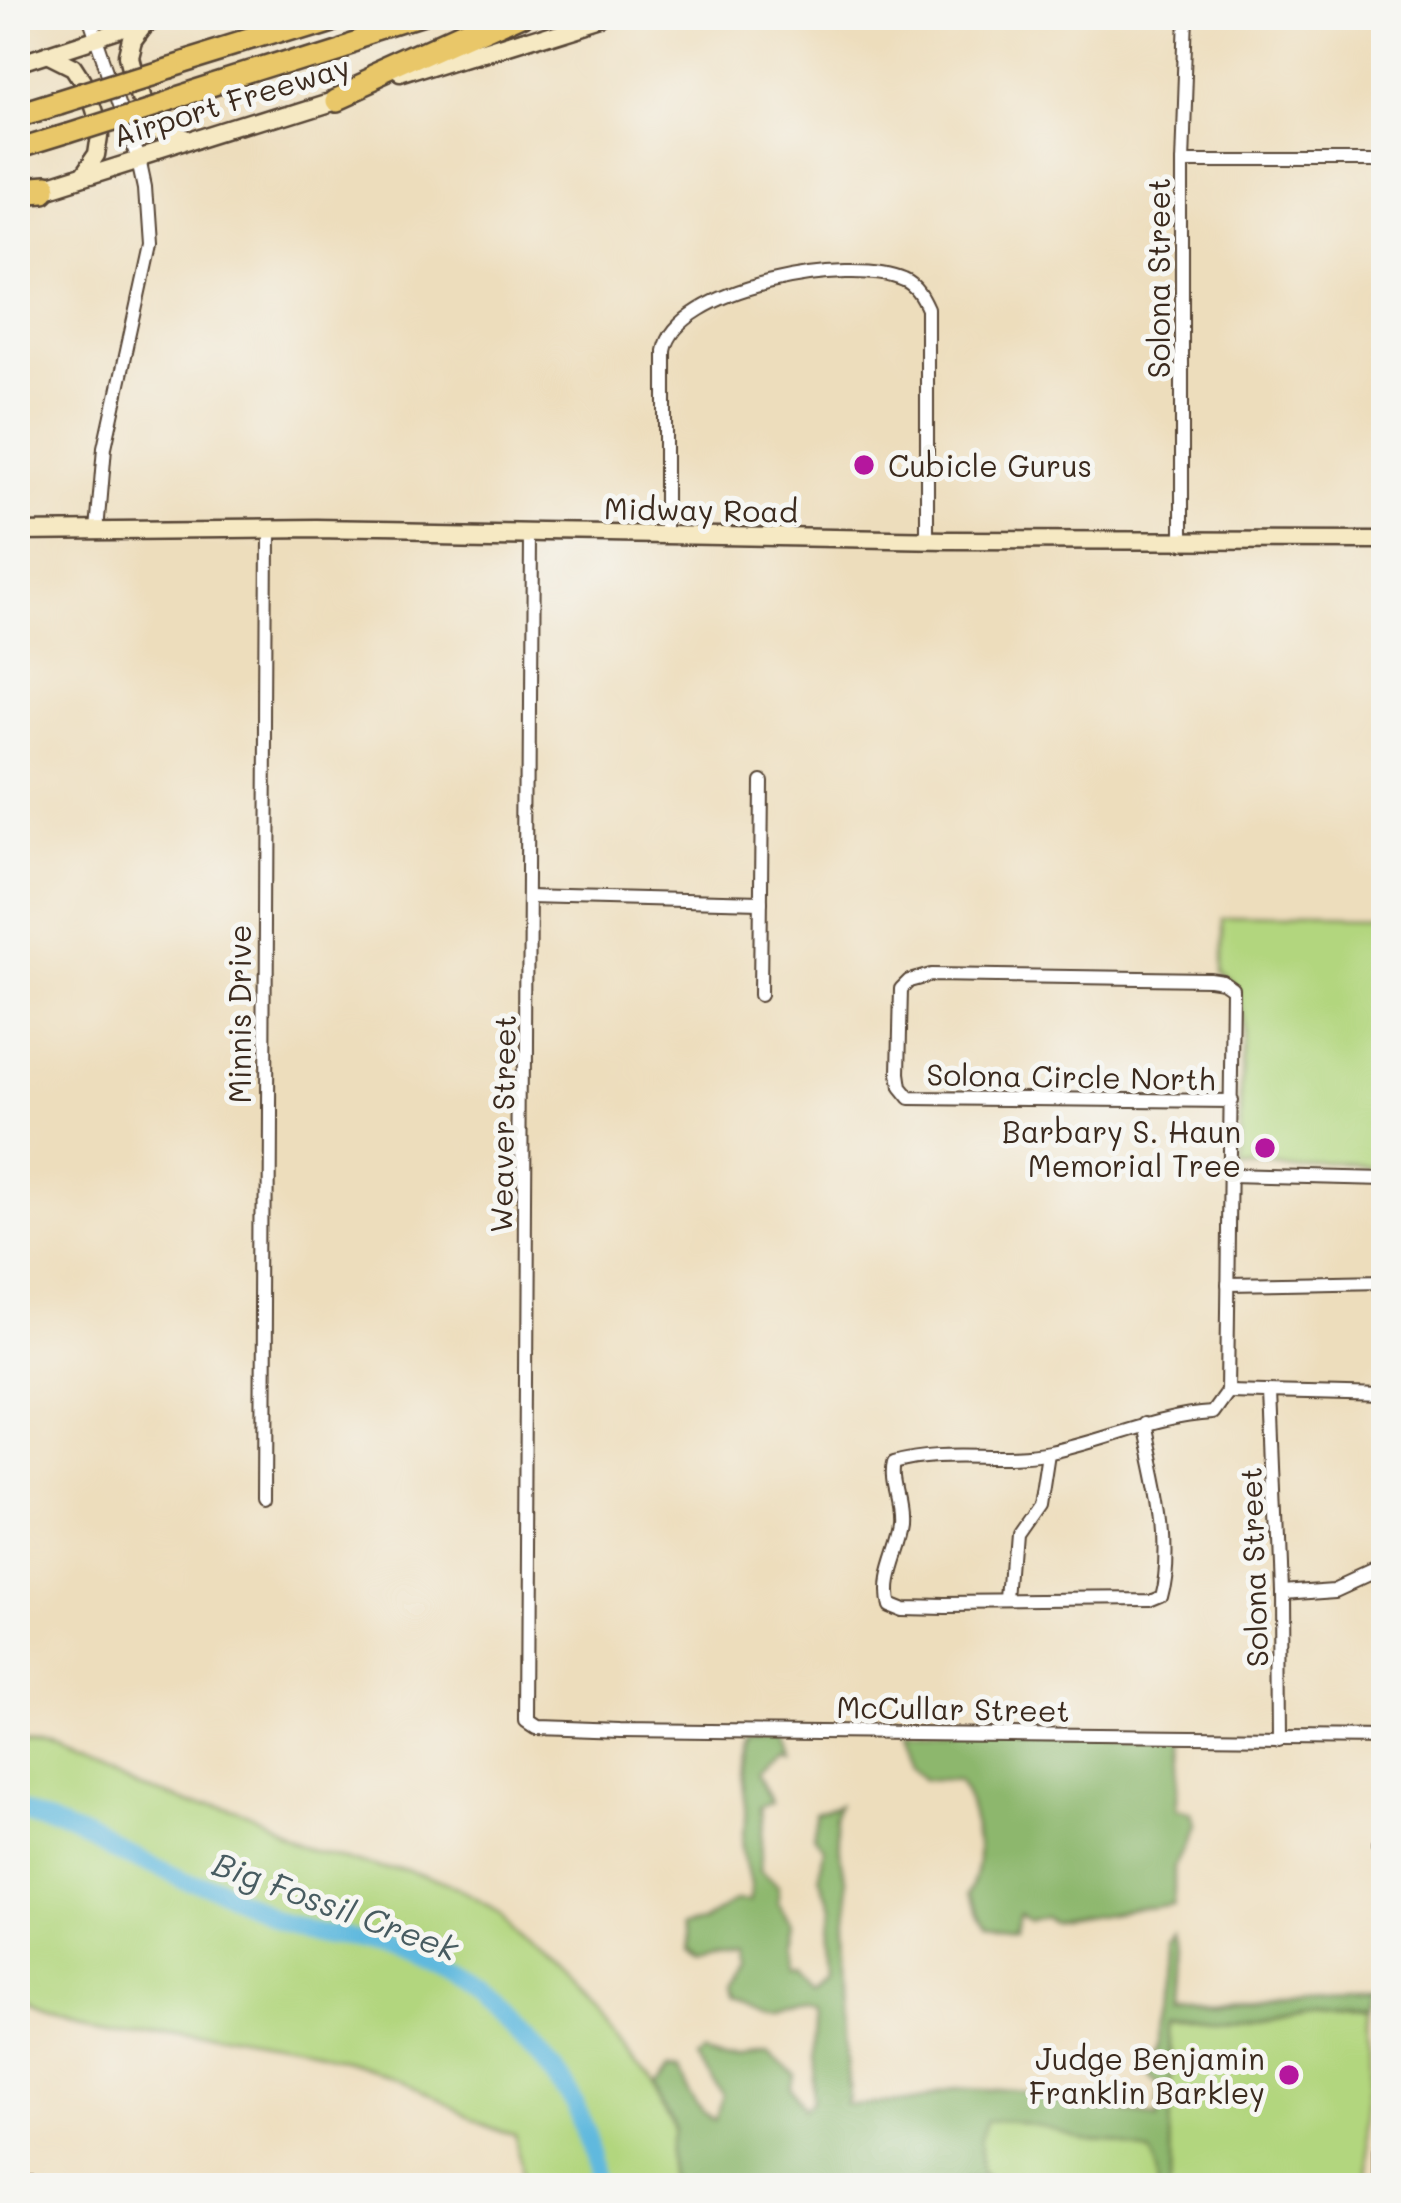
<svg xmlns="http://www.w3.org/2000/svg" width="1401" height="2203" font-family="Mali,sans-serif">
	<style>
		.green { fill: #b2d67e; stroke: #76804e; stroke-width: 3 }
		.forest { fill: #8db76d; stroke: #647046; stroke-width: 3 }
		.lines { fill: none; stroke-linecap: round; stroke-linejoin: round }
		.river { stroke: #61b9de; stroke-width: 18 }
		.minor-casing { stroke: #564536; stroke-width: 16 }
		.secondary-casing { stroke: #564536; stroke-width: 21 }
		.motorway-casing { stroke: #564536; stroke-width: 26 }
		.minor { stroke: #fff; stroke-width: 12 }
		.secondary { stroke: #f6e9c3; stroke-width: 16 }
		.motorway { stroke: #e9c769; stroke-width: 21 }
		.motorway-bridge-casing { stroke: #564536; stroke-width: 26; stroke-linecap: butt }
		.motorway-bridge { stroke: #e9c769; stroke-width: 21 }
		.poi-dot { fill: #b5179e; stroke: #f6f6f2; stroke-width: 4.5 }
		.labels { text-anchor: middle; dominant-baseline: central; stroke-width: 10; stroke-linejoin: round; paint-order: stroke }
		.street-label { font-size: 30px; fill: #3b2a1e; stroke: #f6f6f2 }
		.poi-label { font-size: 30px; fill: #3b2a1e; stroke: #f6f6f2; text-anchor: end }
		.water-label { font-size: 33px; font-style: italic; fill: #485c61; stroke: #f6f6f2 }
	</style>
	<rect width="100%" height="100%" fill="#f6f6f2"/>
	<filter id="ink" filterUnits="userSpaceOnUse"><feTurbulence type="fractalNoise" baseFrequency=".00833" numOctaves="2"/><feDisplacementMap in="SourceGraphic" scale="24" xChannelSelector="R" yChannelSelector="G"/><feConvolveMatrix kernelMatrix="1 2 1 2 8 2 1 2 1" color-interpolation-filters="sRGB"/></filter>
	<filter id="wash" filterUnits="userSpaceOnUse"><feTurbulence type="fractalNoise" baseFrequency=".004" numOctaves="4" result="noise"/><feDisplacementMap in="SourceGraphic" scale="48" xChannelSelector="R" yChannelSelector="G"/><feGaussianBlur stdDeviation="2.7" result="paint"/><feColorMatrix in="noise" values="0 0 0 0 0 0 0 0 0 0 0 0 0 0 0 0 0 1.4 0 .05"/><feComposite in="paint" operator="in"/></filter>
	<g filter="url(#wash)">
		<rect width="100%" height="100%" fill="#edddbc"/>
		<g class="green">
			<path d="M1224,920L1386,922V1171L1241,1169V992L1224,974Z"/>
			<path d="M15,1740L102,1777L333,1847L497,1911L617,2031L683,2121L692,2188H533L518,2138L353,2075L76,2024L15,2000Z"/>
			<path d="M1365,2016L1368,2188H991L982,2182L978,2154L987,2131L1154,2139L1167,2177L1178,2183L1179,2018Z"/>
		</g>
		<g class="forest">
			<path d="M905,1731L1181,1736L1174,1811L1190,1814L1193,1827L1174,1866V1904L1052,1923L1044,1918L1028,1921L1018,1914L1015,1934L988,1930L966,1896C986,1862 977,1815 959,1781L923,1780L910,1766Z"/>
			<path d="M777,1736L783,1755L778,1753L756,1774L771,1803L760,1807L763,1842L759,1871L778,1885L777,1902L791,1924L787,1945L793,1965L801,1963L819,1982L834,1967L830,1907L819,1875L823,1847L814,1834V1812L839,1804L834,1815L845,1879L854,2099L964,2095L1164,2107L1166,2080L1157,2073C1158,2057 1160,2058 1166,2045C1175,2022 1166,1969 1165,1943L1173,1936L1180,2004L1368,2002L1365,2016L1179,2018L1178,2183L1167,2177L1154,2139L987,2131L978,2154L982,2182L991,2188H692L683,2121L651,2077L666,2059L678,2058C689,2080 697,2107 722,2114L728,2088L701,2044L708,2036L743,2049L767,2046L797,2071L796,2088L814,2110L822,2103L815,2050L819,2001L810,2000L776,2012L729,1998L725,1987L739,1966L736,1953L698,1960L685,1950L679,1927L701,1923L735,1901L749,1902C754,1886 745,1871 744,1854C742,1838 747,1821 745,1805C742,1779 737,1764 750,1739Z"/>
		</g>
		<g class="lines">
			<path class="river" d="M15,1807L187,1884L382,1946L483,1991L556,2068L608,2152L615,2188"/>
		</g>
	</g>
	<g filter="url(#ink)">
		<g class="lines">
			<g class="minor-casing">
				<g id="minor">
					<path d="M89,15L139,160L145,188L149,247L105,448L98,532"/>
					<path d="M1386,71V409"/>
					<path d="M1182,160H1386"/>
					<path d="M531,532L524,1721L533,1727L620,1730L1386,1738"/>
					<path d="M665,536V351C675,287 853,256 904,280C916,285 922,297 927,308V540"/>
					<path d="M1182,541V160L1187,15"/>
					<path d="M529,896L761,902"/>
					<path d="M760,995L762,782"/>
					<path d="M1230,1175L1386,1179"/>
					<path d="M1228,1284L1386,1281"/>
					<path d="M1227,1392L1232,988L1222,981L1209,979L931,975L909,981L901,989L899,1073L901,1087L910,1098L1232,1101"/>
					<path d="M1227,1392L1386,1396"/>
					<path d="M1271,1394L1279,1591L1280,1738"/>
					<path d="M1144,1424C1155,1479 1174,1539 1159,1595L1147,1600L947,1602L901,1601L886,1595C878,1572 896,1544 899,1520C901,1500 889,1482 894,1463C946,1448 999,1462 1050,1452C1106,1441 1155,1416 1212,1413L1227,1392"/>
					<path d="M262,1500L267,529"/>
					<path d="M1279,1591L1336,1587L1386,1564"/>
					<path d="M1014,1600L1019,1535L1040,1505L1048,1453"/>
					<path d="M1380,1843L1386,1844"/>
					<path d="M15,2180L54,2181L72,2188"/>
					<path d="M1379,2188V2153L1386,2151"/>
				</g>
			</g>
			<g class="secondary-casing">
				<g id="secondary">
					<path d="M146,22L133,39L129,55L146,120L157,135L186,143"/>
					<path d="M48,53L74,66L83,80L101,135L98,155L82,178"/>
					<path d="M15,64L166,15"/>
					<path d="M399,79L602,15"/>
					<path d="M33,194L340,97"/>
					<path d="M15,532L320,529L947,540L1386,541"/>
				</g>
			</g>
			<g class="motorway-casing">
				<g id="motorway">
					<path d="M168,66L333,15"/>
					<path d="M177,98L439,15"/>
					<path d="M332,100L520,15"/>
					<path d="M15,114L57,101"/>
					<path d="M15,149L67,133"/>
					<path d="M15,193L43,191"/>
				</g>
			</g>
			<use href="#minor" class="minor"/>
			<use href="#secondary" class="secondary"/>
			<use href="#motorway" class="motorway"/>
			<g class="motorway-bridge-casing">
				<g id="motorway-bridge">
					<path d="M57,101L168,66"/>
					<path d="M67,133L177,98"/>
				</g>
			</g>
			<use href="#motorway-bridge" class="motorway-bridge"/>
		</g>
	</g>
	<g class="poi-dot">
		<circle cx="864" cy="465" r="12"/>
		<circle cx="1265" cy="1148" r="12"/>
		<circle cx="1289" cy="2075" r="12"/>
	</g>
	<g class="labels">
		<g class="street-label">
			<text transform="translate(231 100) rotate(-17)">Airport Freeway</text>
			<text transform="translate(1158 278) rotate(-90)">Solona Street</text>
			<text transform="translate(701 509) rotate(1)">Midway Road</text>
			<text transform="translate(239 1014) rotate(-90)">Minnis Drive</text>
			<text transform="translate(1071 1076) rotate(1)">Solona Circle North</text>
			<text transform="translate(502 1124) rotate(-89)">Weaver Street</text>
			<text transform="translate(1253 1567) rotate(-92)">Solona Street</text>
			<text transform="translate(953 1708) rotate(1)">McCullar Street</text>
		</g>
		<g class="poi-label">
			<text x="888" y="465" text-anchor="start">Cubicle Gurus</text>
			<text x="1241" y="1131">Barbary S. Haun<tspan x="1241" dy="34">Memorial Tree</tspan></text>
			<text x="1265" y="2058">Judge Benjamin<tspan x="1265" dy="34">Franklin Barkley</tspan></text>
		</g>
		<g class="water-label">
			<text transform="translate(336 1905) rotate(20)">Big Fossil Creek</text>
		</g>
	</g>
	<rect width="1401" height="2203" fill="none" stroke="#f6f6f2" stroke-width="60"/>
</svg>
